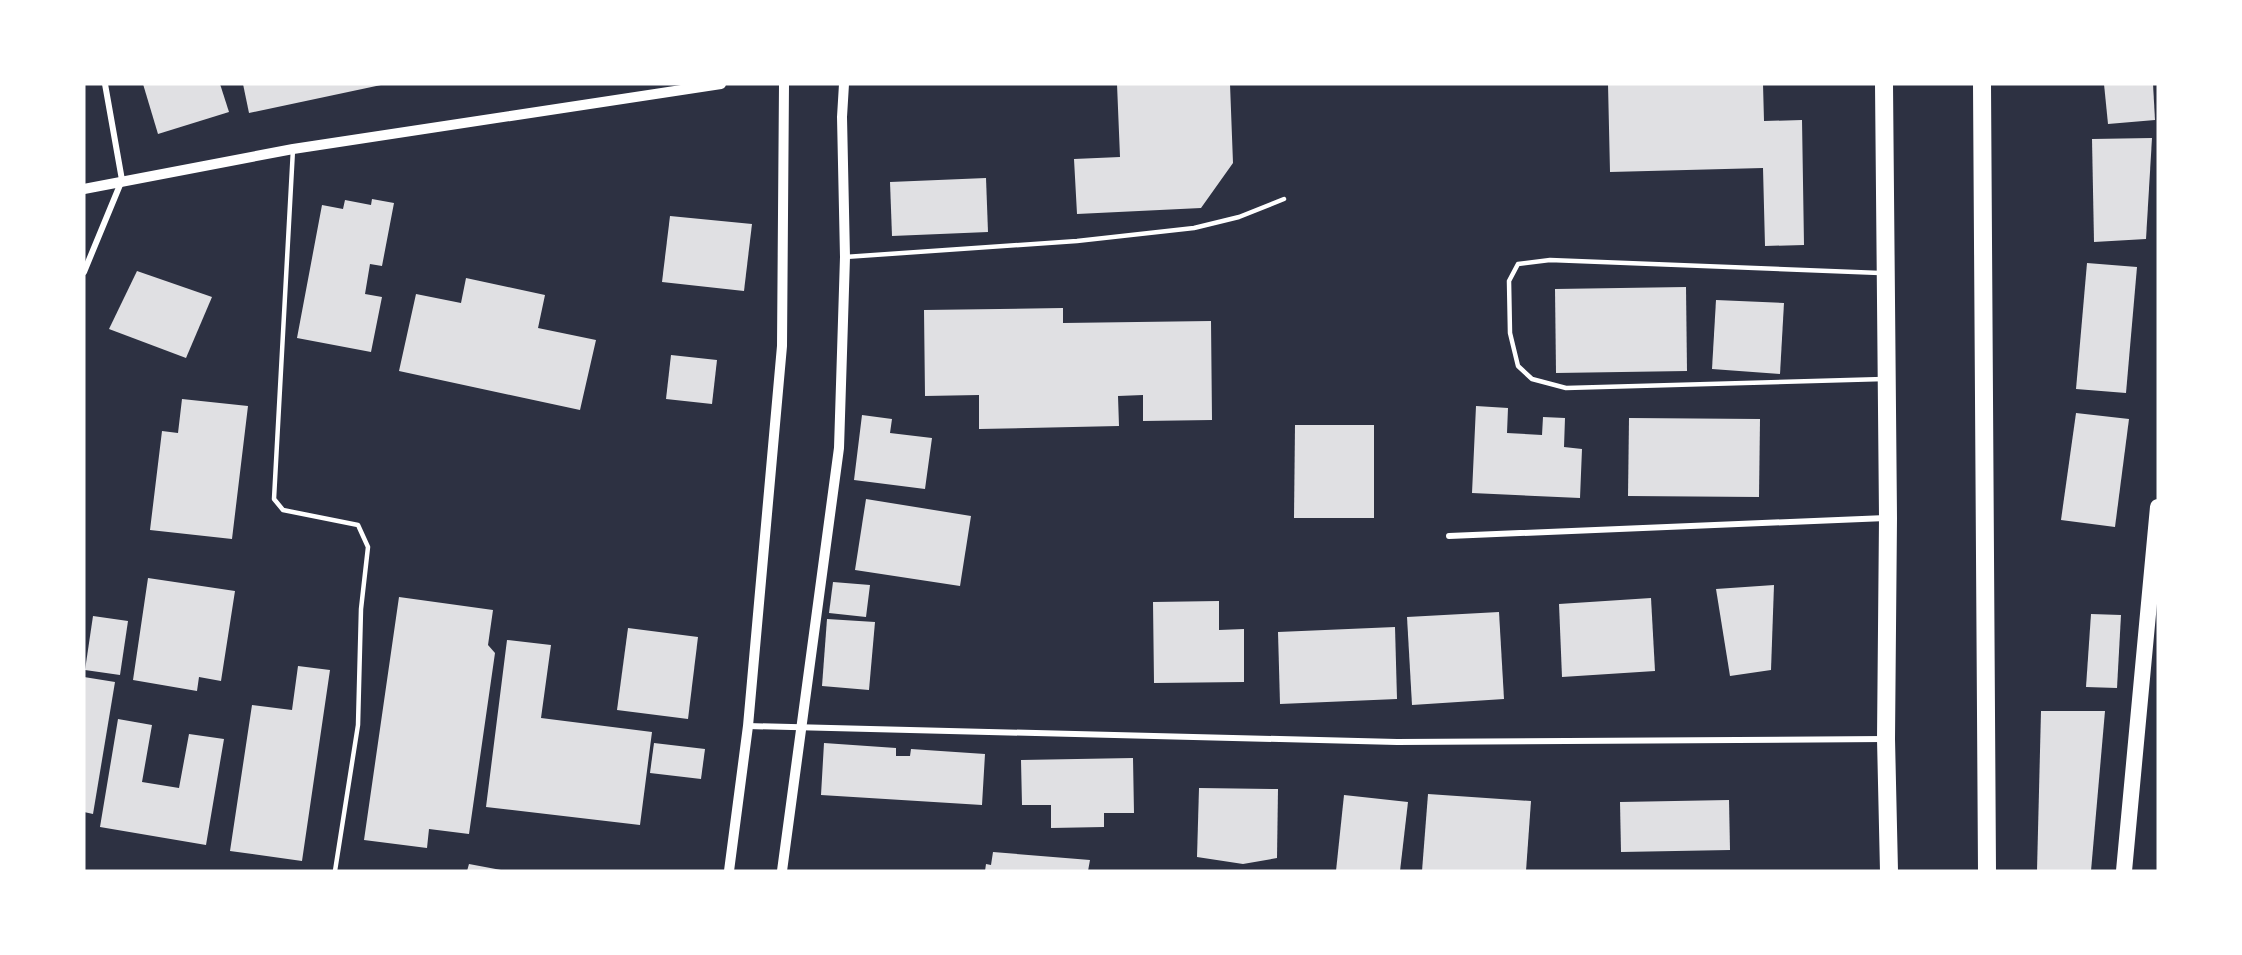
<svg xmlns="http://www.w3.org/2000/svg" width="2242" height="955" font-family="Lato,sans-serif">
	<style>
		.building { fill: #e0e0e3 }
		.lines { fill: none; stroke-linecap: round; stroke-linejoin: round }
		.service { stroke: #fff; stroke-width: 4.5 }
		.minor { stroke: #fff; stroke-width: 6 }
		.tertiary { stroke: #fff; stroke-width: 10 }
		.trunk { stroke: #fff; stroke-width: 16 }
		.motorway { stroke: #fff; stroke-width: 18 }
	</style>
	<rect width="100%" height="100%" fill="#2d3142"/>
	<g class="building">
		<path d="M143,84H220L229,112L158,134Z"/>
		<path d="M243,84H381V85L249,113Z"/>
		<path d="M1117,84H1230L1233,163L1201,208L1077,214L1074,159L1120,157Z"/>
		<path d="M1608,84H1763L1764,121L1802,120L1804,245L1765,246L1763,168L1610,172Z"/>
		<path d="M2104,84H2153L2155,120L2108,124Z"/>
		<path d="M2152,138L2146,239L2094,242L2092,139Z"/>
		<path d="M986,178L988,232L892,236L890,182Z"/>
		<path d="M372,199L394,203L382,266L370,264L365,294L382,297L371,352L297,338L322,205L343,209L345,200L371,205Z"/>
		<path d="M670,216L752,224L744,291L662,282Z"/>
		<path d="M2087,263L2137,267L2126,393L2076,389Z"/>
		<path d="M137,271L212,297L186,358L109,329Z"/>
		<path d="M466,278L545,295L538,328L596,340L580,410L399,371L416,294L461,303Z"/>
		<path d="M1686,287L1687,371L1556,373L1555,289Z"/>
		<path d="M1716,300L1784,303L1780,374L1712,369Z"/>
		<path d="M1063,308V323L1211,321L1212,420L1143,421V395L1118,396L1119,426L979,429V395L925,396L924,310Z"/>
		<path d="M671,355L717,360L712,404L666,399Z"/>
		<path d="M182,399L248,406L232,539L150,530L162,431L178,433Z"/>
		<path d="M1476,406L1508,408L1507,433L1542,435L1543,417L1565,418L1564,447L1582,449L1580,498L1472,493Z"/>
		<path d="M2076,413L2129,419L2115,527L2061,520Z"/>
		<path d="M862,415L892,419L890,433L932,438L925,489L854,480Z"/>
		<path d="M1629,418L1760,419L1759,497L1628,496Z"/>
		<path d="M1295,425H1374V518H1294Z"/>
		<path d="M866,499L971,516L960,586L855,570Z"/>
		<path d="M148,578L235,591L221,681L199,677L197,691L133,680Z"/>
		<path d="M833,582L870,585L866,617L829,613Z"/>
		<path d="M1774,585L1771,670L1730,676L1716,589Z"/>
		<path d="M399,597L493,610L488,645L495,653L469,834L429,829L427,848L364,840Z"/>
		<path d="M1651,598L1655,671L1562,677L1559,604Z"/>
		<path d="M1219,601V630L1244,629V682L1154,683L1153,602Z"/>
		<path d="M1499,612L1504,699L1412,705L1407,617Z"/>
		<path d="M2091,614L2121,615L2117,688L2086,687Z"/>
		<path d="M93,616L128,621L120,675L85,670Z"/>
		<path d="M827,619L875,622L869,690L822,686Z"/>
		<path d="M1395,627L1397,699L1280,704L1278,632Z"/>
		<path d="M628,628L698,637L688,719L617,710Z"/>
		<path d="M507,640L551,645L541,718L652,732L640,825L486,807Z"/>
		<path d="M298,666L330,670L302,861L230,851L252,705L292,710Z"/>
		<path d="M84,677L115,682L93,814L84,812Z"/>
		<path d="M2041,711H2105L2091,871H2037Z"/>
		<path d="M118,719L152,725L142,782L179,788L189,734L224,739L206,845L100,827Z"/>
		<path d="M654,743L705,749L701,779L650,773Z"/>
		<path d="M824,743L896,748V756H910L911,749L985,754L982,805L821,795Z"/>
		<path d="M1133,758L1134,813H1104V827L1051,828V805H1022L1021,760Z"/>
		<path d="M1199,788L1278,789L1277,858L1243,864L1197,857Z"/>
		<path d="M1428,794L1531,801L1526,871H1422Z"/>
		<path d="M1344,795L1408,802L1400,871H1336Z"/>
		<path d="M1729,800L1730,850L1621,852L1620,802Z"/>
		<path d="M993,852L1090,860L1088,871H985L986,864L991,865Z"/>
		<path d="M469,864L501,870V871H467Z"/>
	</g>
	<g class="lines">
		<g class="service">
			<path d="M293,149L274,499L283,510L358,525L368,547L361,609L358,725L335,871"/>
			<path d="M845,257L1077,241L1194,228L1239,217L1284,199"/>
			<path d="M1880,273L1550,260L1518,264L1509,281L1510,333L1518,366L1532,379L1566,388L1884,379"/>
		</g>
		<g class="minor">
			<path d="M84,272L122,180L105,84"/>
			<path d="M1449,536L1886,518"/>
			<path d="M748,726L1397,742L1885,739"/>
		</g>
		<g class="tertiary">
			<path d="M84,189L293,149L721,84"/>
			<path d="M729,871L748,726L782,346L784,84"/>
			<path d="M782,871L839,448L845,257L842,117L844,84"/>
		</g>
		<path class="trunk" d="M2124,871L2158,507"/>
		<g class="motorway">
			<path d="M1884,84L1888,518L1886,739L1889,871"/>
			<path d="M1982,84L1987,871"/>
		</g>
	</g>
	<rect width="2242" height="955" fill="none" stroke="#ffffff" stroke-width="171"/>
</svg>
